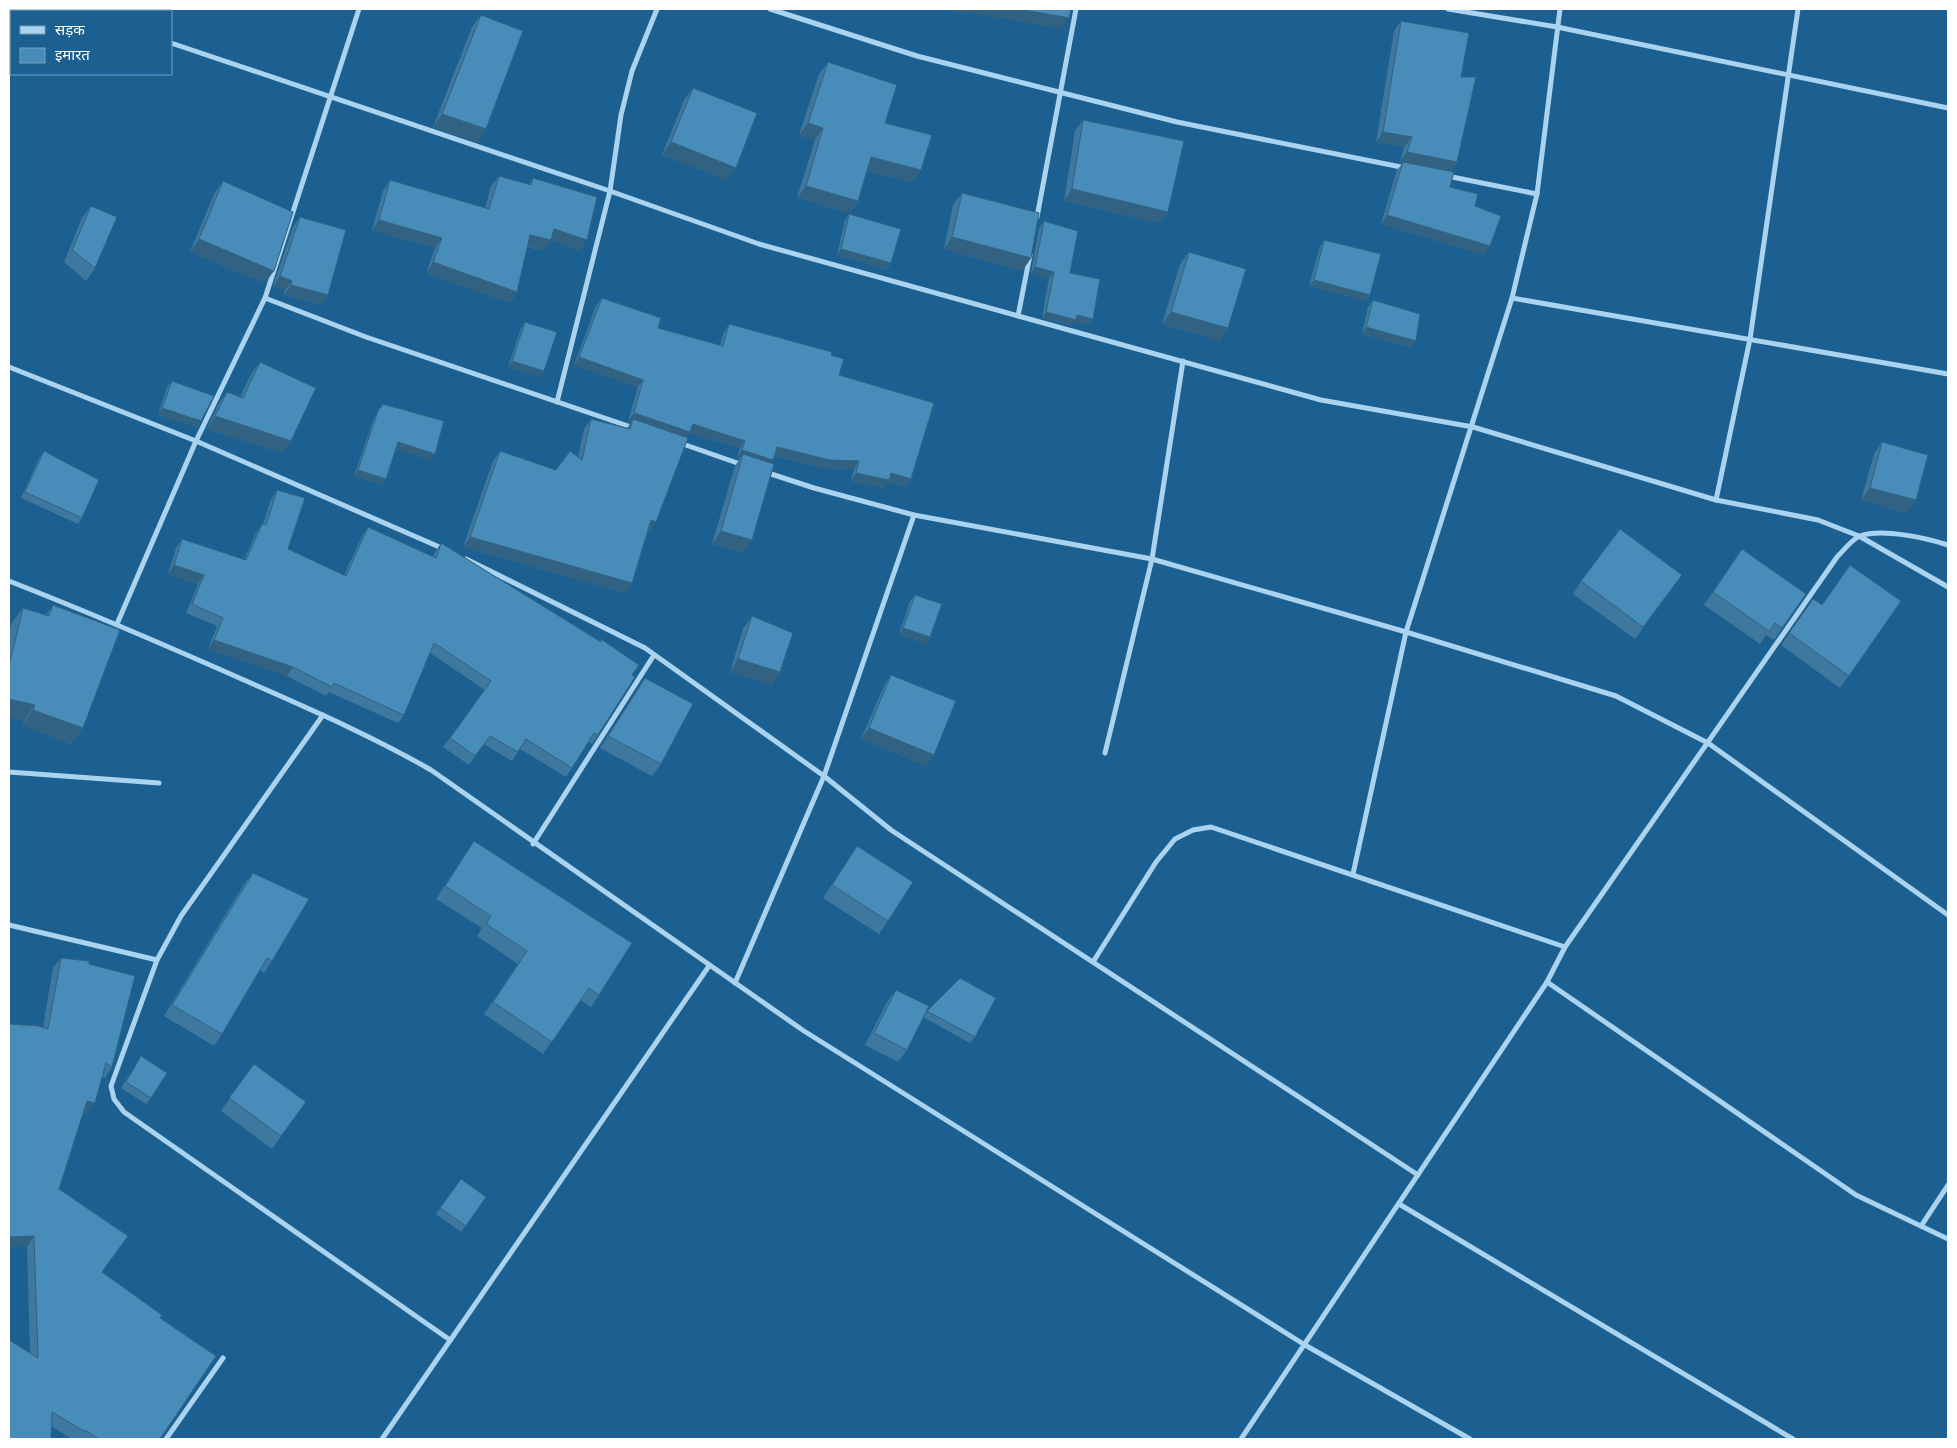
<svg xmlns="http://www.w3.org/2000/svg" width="1957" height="1448" font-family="'IBM Plex Sans','Noto Sans Devanagari',sans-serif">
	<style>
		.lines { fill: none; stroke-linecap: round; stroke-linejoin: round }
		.minor { stroke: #a9d3ee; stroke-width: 5 }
		.wall { fill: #3e789f }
		.shaded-wall { fill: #326282 }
		.building { fill: #488cb9; stroke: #326282 }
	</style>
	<rect width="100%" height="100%" fill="#1b6090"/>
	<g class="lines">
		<g class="minor">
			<path d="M74,9L81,11"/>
			<path d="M770,9L917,56L1177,122L1406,168"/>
			<path d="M1448,9L1557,27L1948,108"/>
			<path d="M171,43L610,191L759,244L1321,400L1473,427L1716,500L1818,520L1859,536L1948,587"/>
			<path d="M1447,176L1537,194"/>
			<path d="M1037,217L1076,9"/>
			<path d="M265,298L366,337L634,428"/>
			<path d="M1512,298L1948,374"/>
			<path d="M1018,316L1030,255"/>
			<path d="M9,367L196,441L444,549"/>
			<path d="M557,402L610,191L621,115L632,71L657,9"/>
			<path d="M680,443L743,465"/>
			<path d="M765,472L814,488L914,515L1152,559L1406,632L1616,696L1708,743L1948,915"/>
			<path d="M1716,500L1750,339L1798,9"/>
			<path d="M466,559L645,648L824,776L891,830L1418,1175"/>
			<path d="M9,581C91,613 172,648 253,684C314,711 374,737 431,770L804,1031L1305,1345L1470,1439"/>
			<path d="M117,624L196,441L265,298L359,9"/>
			<path d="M323,715L181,916L157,960L111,1086L114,1099L124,1112L450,1340"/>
			<path d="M1105,753L1152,559L1183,361"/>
			<path d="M9,772L159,783"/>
			<path d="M533,844L654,655"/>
			<path d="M1353,874L1406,632L1512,298L1537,194L1560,9"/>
			<path d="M9,925L157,960"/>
			<path d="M1093,962L1156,862L1175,839L1193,830L1211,827L1565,947"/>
			<path d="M1547,982L1856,1195L1948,1239"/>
			<path d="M735,983L824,776L914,515"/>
			<path d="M1399,1204L1793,1439"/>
			<path d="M1921,1226L1948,1185"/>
			<path d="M166,1439L223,1358"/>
			<path d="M382,1439L709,966"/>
			<path d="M1241,1439L1547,982L1565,947L1837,557C1843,551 1852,539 1860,536C1882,528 1926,538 1948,545"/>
		</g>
	</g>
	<g class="wall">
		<path d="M481,15L478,142L433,127L472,27Z"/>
		<path d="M1401,21L1461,77L1457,162L1450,171V187L1475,206L1484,255L1381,224L1397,170L1403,163L1400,162L1404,147L1376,142L1394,31Z"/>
		<path d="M828,62L885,123L913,182L867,171L858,201L850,213L797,198L815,140L799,135L819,74Z"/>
		<path d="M693,88L727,180L662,155L684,100Z"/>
		<path d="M1083,120L1168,212L1160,223L1064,201L1075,131Z"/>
		<path d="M499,176L529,184L533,178L580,251L551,240L544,251L527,247L517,292L510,303L426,273L435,248L372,230L383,191L390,180L485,208L491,186Z"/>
		<path d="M223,181L265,283L190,252L214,194Z"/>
		<path d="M962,193L1031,258L1022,271L944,249L953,205Z"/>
		<path d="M91,206L95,268L86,281L64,262L82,218Z"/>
		<path d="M849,214L891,263L887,270L837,255L845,220Z"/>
		<path d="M300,217L328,295L321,305L284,295L285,291L273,286L293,227Z"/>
		<path d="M1044,221L1070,273L1088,325L1075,322L1072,326L1042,318L1049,278L1031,273L1039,228Z"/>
		<path d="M1324,240L1370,295L1366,301L1309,286L1320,246Z"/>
		<path d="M1189,252L1228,328L1220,341L1162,324L1180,264Z"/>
		<path d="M602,298L658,328L720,345L724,332L729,324L831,355L839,375L911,479L906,487L888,482L884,488L851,481L854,469L824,468L775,456L773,460L771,463L743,553L712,544L735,466L740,458L737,457L740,448L689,433L686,437L649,532H648L632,583L625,593L463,547L493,461L500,451L556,470L578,457L584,429L591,419L627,428L631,422L628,421L638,387L574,365L596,306Z"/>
		<path d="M1373,300L1416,341L1411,347L1362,334L1368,307Z"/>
		<path d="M525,322L544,371L540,377L508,367L521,328Z"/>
		<path d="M260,362L291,441L282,453L207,429L218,405L227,392L240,397L251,374Z"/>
		<path d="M172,381L201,421L197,427L158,415L167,387Z"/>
		<path d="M383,404L435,454L431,460L396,449L386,479L381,485L354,476L374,418Z"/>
		<path d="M1882,442L1916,500L1907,513L1861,500L1874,454Z"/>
		<path d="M44,451L82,518L78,524L21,498L39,458Z"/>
		<path d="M277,490L288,549L344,575L362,536L368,527L433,557L435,552L441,543L600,641L601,639L632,675L598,735L592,744L589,742L566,777L520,749L512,761L484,744L469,765L443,747L485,690L430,653L404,715L398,723L329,692L326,696L287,676L208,649L217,626L186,613L198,584L168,574L176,548L182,539L244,560L256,533L263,524L271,499Z"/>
		<path d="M1742,549L1806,594L1774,640L1766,635L1760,644L1704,605Z"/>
		<path d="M1581,581L1673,587L1635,639L1573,594Z"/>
		<path d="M915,595L930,637L926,644L899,634L910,601Z"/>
		<path d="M1813,599L1822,605L1901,601L1840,688L1781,645Z"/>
		<path d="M53,605L83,728L71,744L22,725L24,721L9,717V636L11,624L23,608L46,615Z"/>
		<path d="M752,616L772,685L730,672L743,629Z"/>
		<path d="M891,675L926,766L861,739L884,686Z"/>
		<path d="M645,678L661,764L652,776L600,748Z"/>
		<path d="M474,841L599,995L591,1007L580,1000L543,1054L484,1014L518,964L477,936L482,928L436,899Z"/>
		<path d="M857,846L888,921L879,934L823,898Z"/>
		<path d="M253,873L272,961L264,973L260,970L222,1034L214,1046L164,1016L244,884Z"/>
		<path d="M61,958L89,964L112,1067L105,1078L102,1076L87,1114L83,1112L59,1189L102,1272L160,1318V1439H72L52,1427L30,1353L27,1247L43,1027L53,968Z"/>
		<path d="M896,990L927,1011L975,1037L970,1043L923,1017L907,1050L898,1062L865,1045L887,1002Z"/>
		<path d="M141,1056L151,1098L146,1104L121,1088Z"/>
		<path d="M254,1064L306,1102L272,1149L221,1111Z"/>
		<path d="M461,1179L486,1197L461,1232L436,1214Z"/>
	</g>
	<g class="shaded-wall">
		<path d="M942,9H1019L1069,18L1061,29L967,12L965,15Z"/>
		<path d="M442,114L486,129L478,142L433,127Z"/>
		<path d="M808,123L823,128L815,140L799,135Z"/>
		<path d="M1383,132L1412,137L1404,147L1376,142Z"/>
		<path d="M671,142L736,168L727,180L662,155Z"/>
		<path d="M1407,152L1457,162L1450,172L1400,162Z"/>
		<path d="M871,157L921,170L913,182L862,170Z"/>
		<path d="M806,186L858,201L850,213L797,198Z"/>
		<path d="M1072,189L1168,212L1160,223L1064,201Z"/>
		<path d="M1387,215L1490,246L1484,255L1381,224Z"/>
		<path d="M379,220L442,238L435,248L372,230Z"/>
		<path d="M554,229L587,240L580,251L551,240L544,251L523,245L530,235Z"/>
		<path d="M952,237L1031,258L1022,271L944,249Z"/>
		<path d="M199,239L274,271L265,283L190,252Z"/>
		<path d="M841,249L891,263L887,270L837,255Z"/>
		<path d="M433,262L517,292L510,303L426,273Z"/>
		<path d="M1035,267L1054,272L1049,278L1031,273Z"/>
		<path d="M280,276L292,281L285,291L273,286Z"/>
		<path d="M1314,280L1370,295L1366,301L1309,286Z"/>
		<path d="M291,285L328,295L321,305L284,295Z"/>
		<path d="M1046,312L1077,315L1093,319L1088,325L1075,322L1072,326L1042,318Z"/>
		<path d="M1171,312L1228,328L1220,341L1162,324Z"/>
		<path d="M1366,327L1416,341L1411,347L1362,334Z"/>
		<path d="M579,357L643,380L638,387L574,365Z"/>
		<path d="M512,361L544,371L540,377L508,367Z"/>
		<path d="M162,408L201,421L197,427L158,415Z"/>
		<path d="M634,413L693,424L745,441L740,448L689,433L684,440L633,419L631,422L628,421Z"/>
		<path d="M215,416L291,441L282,453L207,429Z"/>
		<path d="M398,442L435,454L431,460L394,449Z"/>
		<path d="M777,447L859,461L854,469L824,468L772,455Z"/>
		<path d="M742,450L773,460L768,468L743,454L740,458L737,457Z"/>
		<path d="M358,470L386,479L381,485L354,476Z"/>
		<path d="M856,473H891L911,479L906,487L888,482L884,488L851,481Z"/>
		<path d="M1870,488L1916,500L1907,513L1861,500Z"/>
		<path d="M651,520L656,522L649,532L644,530Z"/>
		<path d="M721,531L752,540L743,553L712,544Z"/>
		<path d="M470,537L632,583L625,593L463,547Z"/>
		<path d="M174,565L204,575L198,584L168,574Z"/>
		<path d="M903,628L930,637L926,644L899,634Z"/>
		<path d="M214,640L293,667L287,676L208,649Z"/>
		<path d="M738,659L780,672L772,685L730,672Z"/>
		<path d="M9,699L35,705L24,721L9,717Z"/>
		<path d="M33,710L83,728L71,744L22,725Z"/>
		<path d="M869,728L934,755L926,766L861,739Z"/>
		<path d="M87,1101L95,1103L87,1114L80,1111Z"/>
		<path d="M34,1236L27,1247H9V1237Z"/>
	</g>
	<g class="building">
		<path d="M9,9H14V11H11V23L9,34Z"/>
		<path d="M1019,9H1071L1069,18Z"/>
		<path d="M481,15L523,31L486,129L442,114Z"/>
		<path d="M1401,21L1469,33L1461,77H1476L1457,162L1407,152L1412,137L1383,132Z"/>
		<path d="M828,62L897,85L885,123L932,135L921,170L871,157L858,201L806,186L823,128L808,123Z"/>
		<path d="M693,88L757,113L736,168L671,142Z"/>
		<path d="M1083,120L1184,141L1168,212L1072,189Z"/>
		<path d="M1403,162L1454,172L1450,187L1478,194L1475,206L1501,216L1490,246L1387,215Z"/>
		<path d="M499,176L531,185L533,178L597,197L587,240L554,229L551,240L530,235L517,292L433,262L442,238L379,220L390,180L489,209Z"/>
		<path d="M223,181L293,212L274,271L199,239Z"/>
		<path d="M962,193L1039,213L1031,258L952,237Z"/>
		<path d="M91,206L117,217L95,268L72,250Z"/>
		<path d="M849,214L901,229L891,263L841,249Z"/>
		<path d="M300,217L346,230L328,295L291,285L292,281L280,276Z"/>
		<path d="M1044,221L1078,231L1070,273L1100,279L1093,319L1077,315L1076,320L1046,312L1054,272L1035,267Z"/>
		<path d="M1324,240L1381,254L1370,295L1314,280Z"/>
		<path d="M1189,252L1246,269L1228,328L1171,312Z"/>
		<path d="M602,298L661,318L658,328L723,346L729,324L832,352L831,355L844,359L839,375L934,403L911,479L891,473L889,480L856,473L859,461L830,460L777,447L773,460L742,450L745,441L693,424L690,432L634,413L643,380L579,357Z"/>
		<path d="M1373,300L1420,314L1416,341L1366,327Z"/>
		<path d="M525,322L557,332L544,371L512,361Z"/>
		<path d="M260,362L316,388L291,441L215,416L227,392L243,398Z"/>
		<path d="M172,381L214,396L201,421L162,408Z"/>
		<path d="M383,404L444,421L435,454L398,442L386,479L358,470L378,411Z"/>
		<path d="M591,419L630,429L633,419L688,438L656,522L651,520L632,583L470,537L500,451L556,470L570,451L582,460Z"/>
		<path d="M1882,442L1928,455L1916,500L1870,488Z"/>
		<path d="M44,451L99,480L82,518L25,492Z"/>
		<path d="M743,454L774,464L752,540L721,531Z"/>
		<path d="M277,490L305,498L288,549L346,576L368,527L436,558L441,543L601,642V639L639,665L632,675L635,677L598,735L594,733L572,768L526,739L518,752L490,736L475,756L450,738L491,681L434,643L404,715L334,683L332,687L293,667L214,640L223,618L192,604L204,575L174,565L182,539L246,560L262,524L266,525Z"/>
		<path d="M1620,529L1682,575L1643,627L1581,581Z"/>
		<path d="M1742,549L1806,594L1782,628L1775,623L1769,631L1713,592Z"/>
		<path d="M1850,565L1901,601L1849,676L1789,633L1813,599L1822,605Z"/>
		<path d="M915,595L942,604L930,637L903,628Z"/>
		<path d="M53,605L120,630L83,728L33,710L35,705L9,699V666L23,608L49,616Z"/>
		<path d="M752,616L793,633L780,672L738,659Z"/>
		<path d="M891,675L956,701L934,755L869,728Z"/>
		<path d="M645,678L693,704L661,764L608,736Z"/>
		<path d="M474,841L632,943L599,995L589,988L552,1042L493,1002L527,951L486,924L491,916L445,886Z"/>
		<path d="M857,846L913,882L888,921L832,885Z"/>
		<path d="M253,873L309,899L272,961L267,958L222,1034L172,1005Z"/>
		<path d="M61,958L89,961V964L135,976L112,1067L106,1063L95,1103L87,1101L59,1189L128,1236L102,1272L162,1315L160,1318L216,1356L160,1439H99L85,1430L84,1431L52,1412L51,1439H9V1340L38,1358L34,1236L9,1237V1024L39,1026L48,1029Z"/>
		<path d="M960,978L996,998L975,1037L927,1011Z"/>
		<path d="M896,990L929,1006L907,1050L874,1033Z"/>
		<path d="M141,1056L167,1073L151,1098L126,1082Z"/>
		<path d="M254,1064L306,1102L281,1136L229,1098Z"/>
		<path d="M461,1179L486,1197L466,1226L440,1208Z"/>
	</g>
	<rect width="1957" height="1448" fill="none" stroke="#ffffff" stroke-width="20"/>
	<rect x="10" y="10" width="162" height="65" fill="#1b6090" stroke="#76a0bc"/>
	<rect x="20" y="26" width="25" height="8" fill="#a9d3ee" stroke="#76a0bc"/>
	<text x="55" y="35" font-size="15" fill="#ffffff">सड़क</text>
	<rect x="20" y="48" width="25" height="15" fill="#488cb9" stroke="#76a0bc"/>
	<text x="55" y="60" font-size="15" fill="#ffffff">इमारत</text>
</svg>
